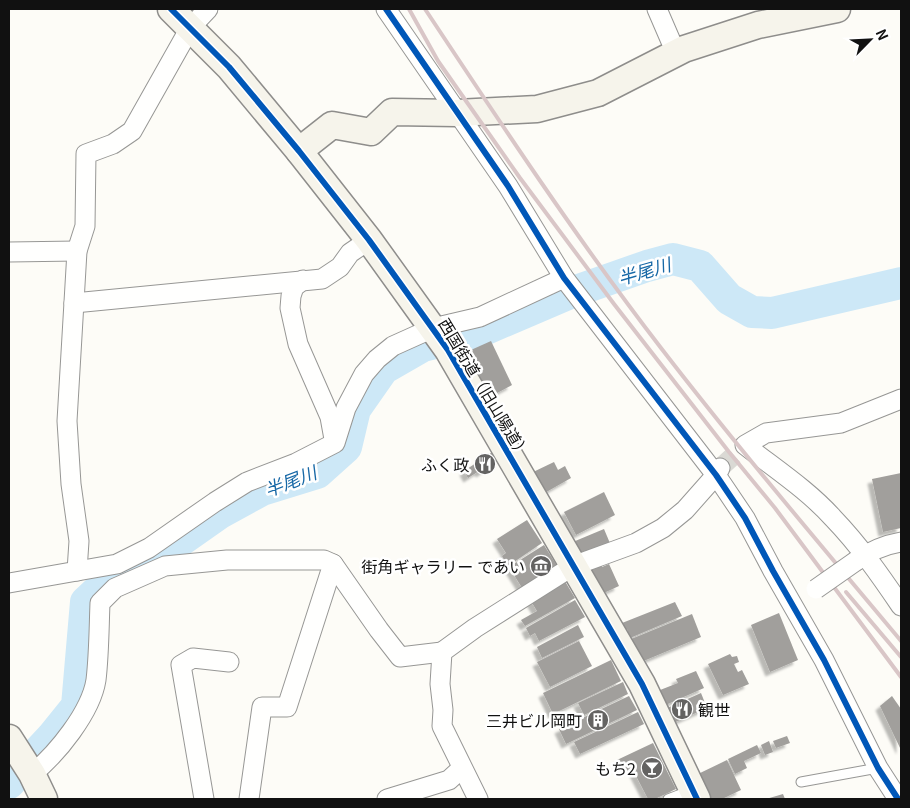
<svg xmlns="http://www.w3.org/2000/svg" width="910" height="808" font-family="Georgia,'Noto Sans JP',serif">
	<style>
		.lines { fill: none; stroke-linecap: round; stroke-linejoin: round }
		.river { stroke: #cde8f7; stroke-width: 32 }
		.building { fill: #a19f9c; filter: url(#shadow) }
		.street-tunnel { stroke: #dad9d4; stroke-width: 19; stroke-dasharray: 19 9; stroke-linecap: butt }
		.lane-casing { stroke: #979795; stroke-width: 11 }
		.street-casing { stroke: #979795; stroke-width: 21 }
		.secondary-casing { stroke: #8e8d8b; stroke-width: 29 }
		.lane { stroke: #fffffe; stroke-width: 9 }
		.street { stroke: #fffffe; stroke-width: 19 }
		.secondary { stroke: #f6f4eb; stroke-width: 26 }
		.rail { stroke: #d9c6c7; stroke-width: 4 }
		.street-bridge-casing { stroke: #979795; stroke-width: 21; stroke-linecap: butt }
		.street-bridge { stroke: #fffffe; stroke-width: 19 }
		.cycleway-casing { stroke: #fff; stroke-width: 9 }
		.cycleway { stroke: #0057b8; stroke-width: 6 }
		.labels { text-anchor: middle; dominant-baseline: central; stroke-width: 5; stroke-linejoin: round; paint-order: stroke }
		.street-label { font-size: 16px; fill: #111; stroke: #fff }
		.poi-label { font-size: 16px; fill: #111; stroke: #fff; text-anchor: end }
		.water-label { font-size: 18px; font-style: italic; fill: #1768a6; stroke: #fff }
	</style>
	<defs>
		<filter id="shadow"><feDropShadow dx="-4.5" dy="4.5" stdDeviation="1" flood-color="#0004"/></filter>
	</defs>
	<rect width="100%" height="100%" fill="#fdfcf7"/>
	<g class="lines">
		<path class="river" d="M9,783L52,737L77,706L86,602L101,588L146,565L220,513L262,490L317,473L346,447L355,409L383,369L423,346L479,332L570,293L647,266L673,259L700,266L729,299L752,312L772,313L901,283"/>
	</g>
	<g class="building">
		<path d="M491,341L512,385L486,399L462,354Z"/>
		<path d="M494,451L499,459L481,473L479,471L468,478L464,471Z"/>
		<path d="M554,462L558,470L565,466L571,478L541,495L529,474Z"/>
		<path d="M901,473V528L883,532L872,479Z"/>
		<path d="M604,492L615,515L576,535L564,512Z"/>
		<path d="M527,520L542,543L508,566L502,556L506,553L497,539Z"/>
		<path d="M604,529L612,548L578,563L568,544Z"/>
		<path d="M544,545L559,569L524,591L509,567Z"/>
		<path d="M600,561L602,567L609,564L619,586L595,597L581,568Z"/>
		<path d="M563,578L575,598L525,626L521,620L537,611L529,598Z"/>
		<path d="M575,600L585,617L539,641L535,633L530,636L526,628Z"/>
		<path d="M675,602L682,616L630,638L627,629L620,632L617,625Z"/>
		<path d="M779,613L798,660L770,672L751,625Z"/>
		<path d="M692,614L701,637L634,665L624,642Z"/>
		<path d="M578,625L584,637L542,658L537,647Z"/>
		<path d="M579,641L592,666L550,687L537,662Z"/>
		<path d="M730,654L732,657L737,656L739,662L734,664L738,672L742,670L749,684L723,695L708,664Z"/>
		<path d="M611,660L621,681L553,714L543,693Z"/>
		<path d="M696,671L704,688L661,707L655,692L678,683L676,679Z"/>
		<path d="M623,682L628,694L584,715L578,703Z"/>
		<path d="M701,693L707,708L671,724L665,709Z"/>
		<path d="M629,696L637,710L566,744L559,729Z"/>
		<path d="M892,696L901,709V750L880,706Z"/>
		<path d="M638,712L644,724L580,754L574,742Z"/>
		<path d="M787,736L790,743L776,748L773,741Z"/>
		<path d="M769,741L773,752L765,755L761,745Z"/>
		<path d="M653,743L676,789L655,799H648L632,768L623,772L617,760Z"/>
		<path d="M757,745L761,753L744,761L747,768L735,774L728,759Z"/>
		<path d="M727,760L741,790L722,799H707L696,775Z"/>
		<path d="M783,794L785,799H766Z"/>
	</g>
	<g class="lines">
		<path class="street-tunnel" d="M720,468L745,445"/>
		<g class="lane-casing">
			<g id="lane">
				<path d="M801,782L878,768"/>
				<path d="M668,799L691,790"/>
			</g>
		</g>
		<g class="street-casing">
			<g id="street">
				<path d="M386,9L508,186L564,278L716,475L745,518L773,571L824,660L878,768L898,799"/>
				<path d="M657,9L676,53"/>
				<path d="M9,252L77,251"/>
				<path d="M303,280L294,287L291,296L290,308L298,344L330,417L334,439"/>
				<path d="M74,303L322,279L340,267L350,253L369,240"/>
				<path d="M901,399L841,423L766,433L745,445C774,468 808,490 833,518C859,545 880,575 901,606"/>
				<path d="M856,561C870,551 884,545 901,542"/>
				<path d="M77,571L79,541L71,484L67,421L77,251L85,226L86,154L113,144L132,131L190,28L208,9"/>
				<path d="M9,583L117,564L149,548L215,502L247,482L296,463L335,443L346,408L364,374L377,359L393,346L433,328L480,317L564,278"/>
				<path d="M32,774C57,754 91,712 96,680C99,655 99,628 100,603L115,588L165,566L227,560H324L333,564L379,630L400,657L442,652"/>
				<path d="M204,799L181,665L193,658L229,662"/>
				<path d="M249,799L262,707H287L333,564"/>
				<path d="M387,799L449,780L462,768"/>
				<path d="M478,799L442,726L443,710L440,684L442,652L475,628L573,566L636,543L663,528L685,510L716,475L720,468"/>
			</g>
		</g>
		<g class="secondary-casing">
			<g id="secondary">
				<path d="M171,9L229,67L299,151L369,240L448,350L642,684L697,799"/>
				<path d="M299,151L332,125L371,132L392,112L457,113L537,109L598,93L684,49L758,25L837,9"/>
				<path d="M9,738L32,774L44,799"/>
			</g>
		</g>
		<use href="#lane" class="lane"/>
		<use href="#street" class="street"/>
		<use href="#secondary" class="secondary"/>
		<g class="rail">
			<path d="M409,9L438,61L520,178L614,304L729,452L775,508L901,677"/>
			<path d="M425,9C501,124 577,239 661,348C738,448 820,544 901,641"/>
			<path d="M846,592L901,657"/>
		</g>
		<g class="street-bridge-casing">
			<path id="street-bridge" d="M816,589L856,561"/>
		</g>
		<use href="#street-bridge" class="street-bridge"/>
		<g class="cycleway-casing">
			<g id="cycleway">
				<path d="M171,9L229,67L299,151L369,240L448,350L642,684L697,799"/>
				<path d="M386,9L508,186L564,278L716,475L745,518L773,571L824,660L878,768L898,799"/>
			</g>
		</g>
		<use href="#cycleway" class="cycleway"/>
	</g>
	<defs>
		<g id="restaurant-disc" transform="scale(1.125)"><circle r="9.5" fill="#646362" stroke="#fff"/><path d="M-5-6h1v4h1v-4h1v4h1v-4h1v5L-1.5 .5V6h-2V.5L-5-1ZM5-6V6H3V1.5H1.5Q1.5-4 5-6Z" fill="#fff"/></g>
		<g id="museum-disc" transform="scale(1.125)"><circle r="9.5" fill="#646362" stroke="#fff"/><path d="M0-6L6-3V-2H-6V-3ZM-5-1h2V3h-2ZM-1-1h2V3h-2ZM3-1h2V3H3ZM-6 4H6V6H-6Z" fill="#fff"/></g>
		<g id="building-disc" transform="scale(1.125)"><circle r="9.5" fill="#646362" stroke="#fff"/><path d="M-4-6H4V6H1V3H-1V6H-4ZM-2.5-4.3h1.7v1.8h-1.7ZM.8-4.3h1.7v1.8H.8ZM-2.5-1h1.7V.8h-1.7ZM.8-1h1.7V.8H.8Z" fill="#fff"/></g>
		<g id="bar-disc" transform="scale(1.125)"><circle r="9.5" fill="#646362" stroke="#fff"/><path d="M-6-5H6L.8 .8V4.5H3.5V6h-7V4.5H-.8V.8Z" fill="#fff"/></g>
	</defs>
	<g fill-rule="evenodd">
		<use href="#restaurant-disc" x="485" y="464"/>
		<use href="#museum-disc" x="541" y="566"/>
		<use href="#restaurant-disc" x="682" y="709"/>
		<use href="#building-disc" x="598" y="720"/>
		<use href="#bar-disc" x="652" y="768"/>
	</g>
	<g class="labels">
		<g class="street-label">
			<text transform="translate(485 388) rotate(59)">西国街道（旧山陽道）</text>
		</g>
		<g class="poi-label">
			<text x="469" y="464">ふく政</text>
			<text x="525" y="566">街角ギャラリー であい</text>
			<text x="698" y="709" text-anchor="start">観世</text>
			<text x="582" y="720">三井ビル岡町</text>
			<text x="636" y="768">もち2</text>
		</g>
		<g class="water-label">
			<text transform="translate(644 270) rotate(-16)">半尾川</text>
			<text transform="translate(290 480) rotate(-21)">半尾川</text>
		</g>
	</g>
	<rect width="910" height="808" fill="none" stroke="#111111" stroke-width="20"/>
	<g transform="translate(870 40) rotate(66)" stroke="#ffffff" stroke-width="4" paint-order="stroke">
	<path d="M0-4L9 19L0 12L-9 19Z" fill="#111111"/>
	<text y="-8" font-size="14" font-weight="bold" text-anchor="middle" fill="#111111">N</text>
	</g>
</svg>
